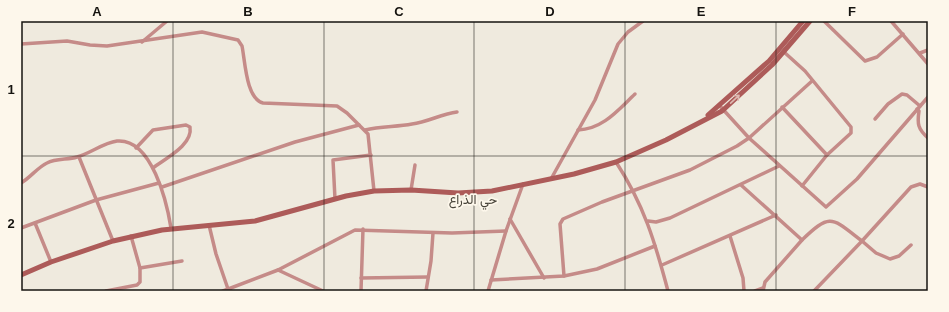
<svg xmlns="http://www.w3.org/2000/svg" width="949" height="312" font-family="Helvetica,Vazirmatn,sans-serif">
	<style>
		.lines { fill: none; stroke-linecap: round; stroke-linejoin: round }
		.minor { stroke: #c58b88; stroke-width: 3.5 }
		.secondary { stroke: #ad5b59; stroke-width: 5 }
		.oneway { stroke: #ddb9b1 }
		.grid { fill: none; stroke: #161410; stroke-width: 1; stroke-opacity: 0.55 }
		.labels { text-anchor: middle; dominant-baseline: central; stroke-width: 3.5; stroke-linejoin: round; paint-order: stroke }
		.neighbourhood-label { font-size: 13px; fill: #48443a; stroke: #fdf7eb }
		.neatline { fill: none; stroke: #161410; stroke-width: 1.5 }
		.grid-label { font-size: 13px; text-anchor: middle; font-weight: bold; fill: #161410 }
	</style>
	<rect width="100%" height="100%" fill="#efeade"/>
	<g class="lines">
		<g class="minor">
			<path d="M824,21L865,61L877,57L903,34"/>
			<path d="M891,21L928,64"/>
			<path d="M142,42L167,21"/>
			<path d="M21,44L67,41L90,45L107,46L202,32L238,40L242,46C245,60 246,99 263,103L337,106L347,113L368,134L374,191"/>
			<path d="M784,52L805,71L851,127V133L827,155L802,186"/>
			<path d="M920,53L928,50"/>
			<path d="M719,105L749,138L826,207L857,179L928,97"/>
			<path d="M782,107L827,155"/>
			<path d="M917,109L919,111C917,124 918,129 928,138"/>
			<path d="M875,119L888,104L902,94L907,95L920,106"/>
			<path d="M365,130C381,126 396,127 412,124C428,122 441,114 457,112"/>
			<path d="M578,130C603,129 618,110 635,94"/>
			<path d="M136,148L153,130L186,125L190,127C193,145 166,158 153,168"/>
			<path d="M79,157L113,241"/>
			<path d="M616,162C644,205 655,242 668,291"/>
			<path d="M551,179L595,100L618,44L628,32L643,21"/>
			<path d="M21,183C30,178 38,167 47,163C56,158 68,160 77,157C91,153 103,143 117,141C152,138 167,203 171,228"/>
			<path d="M741,185L802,240C831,212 832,218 862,241L911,187L920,184L928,187"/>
			<path d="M162,187L295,142L359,125"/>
			<path d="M411,190L415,165"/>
			<path d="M335,199L333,160L371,155"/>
			<path d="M510,219L544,278"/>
			<path d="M648,221L656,222L670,218L779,166"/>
			<path d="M35,223L51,262"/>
			<path d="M209,225L216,254L228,289L231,291"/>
			<path d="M21,228L96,200L159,183"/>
			<path d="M730,236L743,278L744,291"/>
			<path d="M662,265L776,215"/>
			<path d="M140,268L182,261"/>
			<path d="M278,270L323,291"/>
			<path d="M564,276L560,224L563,219L602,202L690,170L737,146L749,138L812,81"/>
			<path d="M361,278L428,277"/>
			<path d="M491,280L564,276L597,269L655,246"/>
			<path d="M106,291L137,285L140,282V268L131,236"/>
			<path d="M223,291L278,270L355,230L452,233L506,231"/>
			<path d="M361,291L363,229"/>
			<path d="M426,291L431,261L433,233"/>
			<path d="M488,291L506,231L523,184"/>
			<path d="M755,291L763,288"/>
			<path d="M763,291L765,282L802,240"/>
			<path d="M814,291L862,241L876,253L890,259L899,256L911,245"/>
			<path d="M927,291L928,290"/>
		</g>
		<g class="secondary">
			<path d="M708,115L769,61L803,21"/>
			<path d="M21,275L51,262L113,241L162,230L255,221L346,196L374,191L411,190L458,193L492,191L574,174L616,162L666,140L722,111L772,65L810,21"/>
		</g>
	</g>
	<defs><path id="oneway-shaft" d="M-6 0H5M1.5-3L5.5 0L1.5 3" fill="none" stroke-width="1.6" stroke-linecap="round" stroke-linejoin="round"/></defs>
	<use class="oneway" href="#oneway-shaft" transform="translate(735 99) rotate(-43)"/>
	<path class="grid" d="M173,21V291M324,21V291M474,21V291M625,21V291M776,21V291M21,156H928"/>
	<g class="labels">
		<g class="neighbourhood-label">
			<text x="473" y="199">حي الذراع</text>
		</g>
	</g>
	<rect width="949" height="312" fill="none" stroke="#fdf7eb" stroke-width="44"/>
	<rect x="22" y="22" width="905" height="268" class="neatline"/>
	<g class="grid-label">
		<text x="97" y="16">A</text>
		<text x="248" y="16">B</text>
		<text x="399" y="16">C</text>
		<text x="550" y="16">D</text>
		<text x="701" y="16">E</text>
		<text x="852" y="16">F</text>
		<text x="11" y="94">1</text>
		<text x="11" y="228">2</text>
	</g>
</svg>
